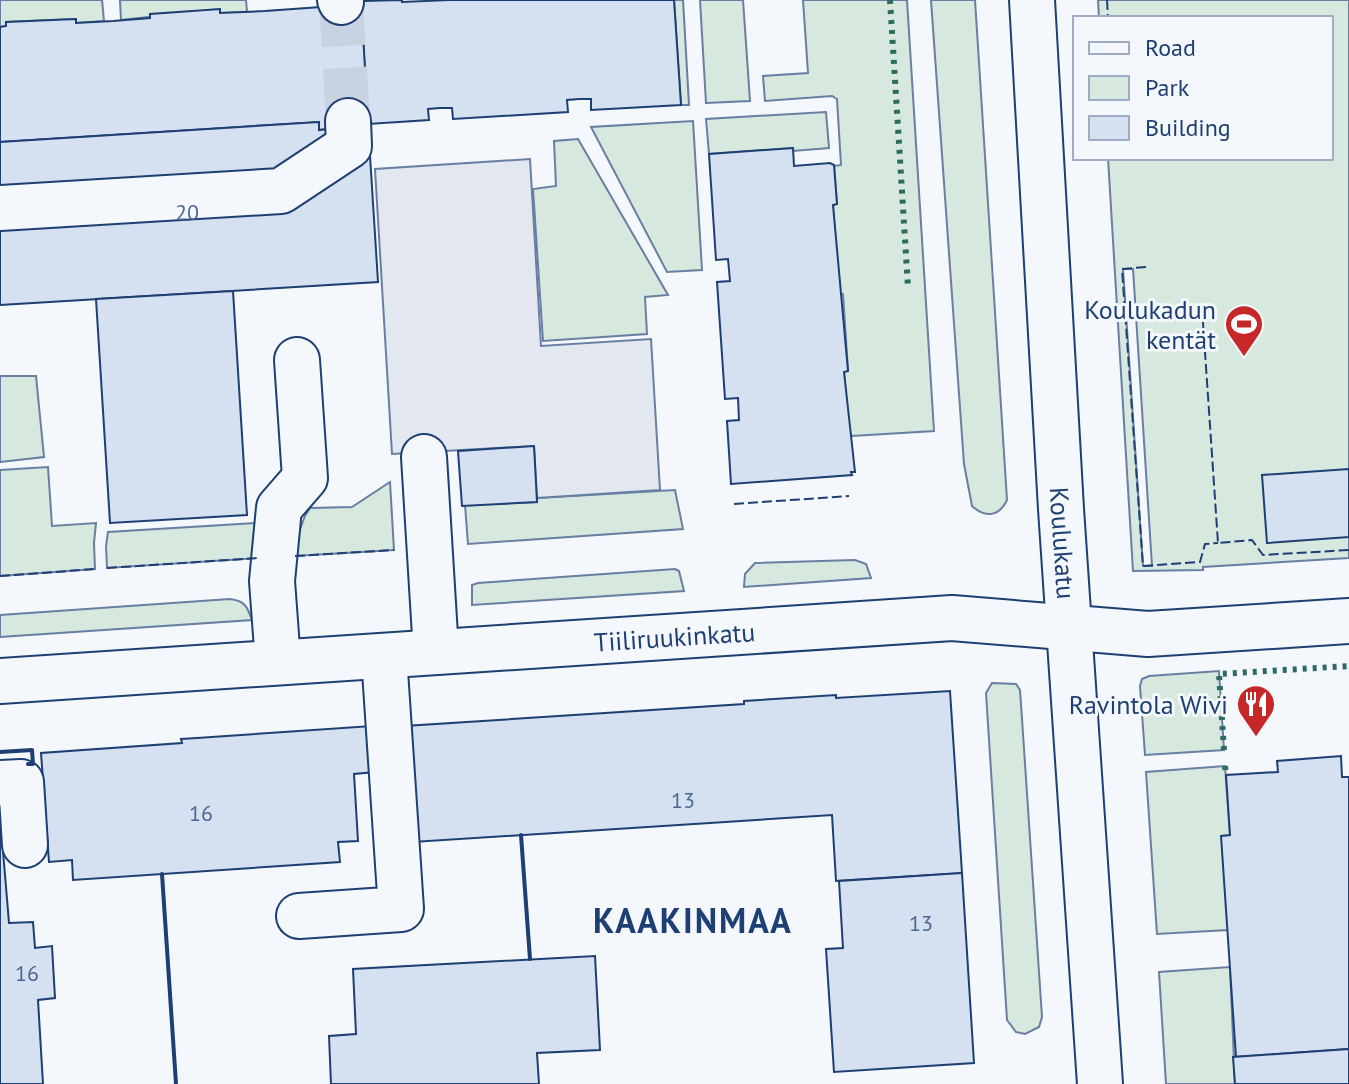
<svg xmlns="http://www.w3.org/2000/svg" width="1349" height="1084" font-family="'PT Sans',sans-serif">
	<style>
		.green { fill: #d7e8df; stroke: #687fa3; stroke-width: 2; fill-rule: evenodd }
		.parking { fill: #e3e8f0; stroke: #687fa3; stroke-width: 2 }
		.building { fill: #d5e0f0; stroke: #1d3f73; stroke-width: 2 }
		.lines { fill: none; stroke-linecap: round; stroke-linejoin: round }
		.minor-tunnel { stroke: #c9d2e0; stroke-width: 44; stroke-dasharray: 44 22; stroke-linecap: butt }
		.minor-casing { stroke: #1d3f73; stroke-width: 48 }
		.minor { stroke: #f4f7fb; stroke-width: 44 }
		.hedge { stroke: #2c6c60; stroke-width: 6; stroke-dasharray: 4 6; stroke-linecap: butt }
		.fence { stroke: #1d3f73; stroke-width: 2; stroke-dasharray: 10 4; stroke-linecap: butt }
		.wall { stroke: #1d3f73; stroke-width: 4 }
		.labels { text-anchor: middle; dominant-baseline: central; stroke-width: 6; stroke-linejoin: round; paint-order: stroke }
		.number-label { font-size: 22px; fill: #4b6792 }
		.poi-label { font-size: 26px; fill: #1d3f73; stroke: #f4f7fb; text-anchor: end }
		.street-label { font-size: 26px; fill: #1d3f73; stroke: #f4f7fb }
		.district-label { font-size: 34px; font-weight: bold; letter-spacing: 2px; fill: #1d3f73; stroke: #f4f7fb }
	</style>
	<rect width="100%" height="100%" fill="#f4f7fb"/>
	<g class="green">
		<path d="M0,0H102L104,21L76,23L75,19L7,22L6,26L0,27Z"/>
		<path d="M120,0H246L247,12L220,13V9L121,20Z"/>
		<path d="M674,0H683L689,105H681Z"/>
		<path d="M700,0H743L750,101L706,103Z"/>
		<path d="M803,0H907L934,431L852,436L849,432L844,372L848,370L843,294L839,293L833,205L837,204L834,166L841,165L837,99L832,96L765,101L763,76L808,73Z"/>
		<path d="M931,0H975L1007,500C999,517 985,518 972,506L964,464Z"/>
		<path d="M1098,0H1349V558L1203,567V570L1133,571L1108,158H1331V18H1099ZM1123,269H1133L1152,566H1143Z"/>
		<path d="M826,112L829,148L793,151V148L709,154L706,119Z"/>
		<path d="M693,121L702,270L667,272L591,127Z"/>
		<path d="M578,139L668,295L645,297L647,334L543,341L533,189L556,186L554,141Z"/>
		<path d="M0,376H36L44,457L0,462Z"/>
		<path d="M48,467L52,526L96,523L94,543L95,569L0,576V470Z"/>
		<path d="M390,482L394,550L295,556L292,551L305,516L310,508L352,507Z"/>
		<path d="M675,490L683,529L468,544L465,505L537,502V498Z"/>
		<path d="M256,523L258,558L107,568L106,546L108,532Z"/>
		<path d="M855,560L866,564L871,578L744,587L745,574L755,563Z"/>
		<path d="M675,569L679,571L684,591L472,605V585L478,583Z"/>
		<path d="M230,599C245,601 247,606 252,620L0,637V615Z"/>
		<path d="M1219,671L1224,750L1145,755L1140,686L1142,679L1149,676Z"/>
		<path d="M992,683L1016,684L1020,690L1021,704L1042,1017L1039,1027L1025,1034L1016,1032L1007,1020L986,693Z"/>
		<path d="M1225,766L1230,835L1228,930L1157,934L1146,772Z"/>
		<path d="M1230,967L1235,1084H1166L1159,972Z"/>
	</g>
	<path class="parking" d="M530,159L541,346L651,339L660,490L537,498L534,446L392,454L375,169Z"/>
	<g class="building">
		<path d="M402,0V2L449,0H674L681,105L591,110V99H579L567,100L568,112L453,119L452,108H440L428,109L429,120L368,124L361,5L362,1Z"/>
		<path d="M361,1L368,119L333,129L319,130V122L0,142V27L6,26V22L76,19V23L113,21L150,18V14L220,9V13L265,11L321,7Z"/>
		<path d="M319,122V130L368,124L378,282L0,305V142Z"/>
		<path d="M793,148L794,166L830,163L834,165L837,204L833,205L848,371L844,372L855,472H851L852,475L731,484L727,421L739,420L738,398L725,399L717,282L730,281L728,259L716,260L709,154Z"/>
		<path d="M233,291L247,515L110,523L96,299Z"/>
		<path d="M534,446L537,502L462,506L458,451Z"/>
		<path d="M1349,469V537L1267,543L1262,475Z"/>
		<path d="M950,691L962,873L836,881L832,815L413,842L405,726L744,704V701L836,695V698Z"/>
		<path d="M372,726L375,772L354,774L358,841L338,842L340,862L73,880L72,860L49,862L41,753L182,743L181,739L197,738Z"/>
		<path d="M1341,756L1342,777H1349V1049L1236,1057L1221,836L1230,835L1226,775L1278,772L1277,761Z"/>
		<path d="M0,815L9,923L33,922L35,948L52,946L55,998L38,1000L43,1084H0Z"/>
		<path d="M962,873L974,1063L834,1072L826,949L843,948L839,881Z"/>
		<path d="M595,956L600,1050L537,1053L539,1084H331L329,1036L356,1034L353,969Z"/>
		<path d="M1349,1049V1084H1235L1233,1057Z"/>
	</g>
	<g class="lines">
		<path class="minor-tunnel" d="M341,2L348,121"/>
		<g class="minor-casing">
			<g id="minor">
				<path d="M340,0L341,2"/>
				<path id="s1" d="M1032,0L1061,509L1100,1084"/>
				<path d="M0,208L281,191L349,146L348,121"/>
				<path d="M424,457L436,652"/>
				<path d="M278,662L272,581L279,508L305,478L297,360"/>
				<path id="s2" d="M0,681L952,618L1148,634L1349,621"/>
				<path d="M0,783L21,782L25,845"/>
				<path d="M299,916L401,909L384,656"/>
			</g>
		</g>
		<use href="#minor" class="minor"/>
		<g class="hedge">
			<path d="M890,0L908,287"/>
			<path d="M1224,750L1219,674L1349,666"/>
			<path d="M1225,766L1226,775"/>
		</g>
		<g class="fence">
			<path d="M1107,0L1108,18"/>
			<path d="M1146,267L1122,269L1143,566L1200,562L1205,544L1218,543"/>
			<path d="M1202,308L1218,543L1252,540L1263,555L1349,550"/>
			<path d="M734,504L849,496"/>
			<path d="M295,556L394,550"/>
			<path d="M107,568L258,558"/>
			<path d="M0,576L95,569"/>
		</g>
		<g class="wall">
			<path d="M0,752L32,750L33,764H28"/>
			<path d="M521,835L530,959"/>
			<path d="M162,874L176,1084"/>
		</g>
	</g>
	<defs>
		<g id="stadium-pin" transform="scale(2)"><path d="M0 17L-7.5 6A9.5 9.5 0 1 1 7.5 6Z" fill="#c62828" stroke="#f4f7fb"/><path d="M0-5a6.5 5 0 1 0 0 10a6.5 5 0 1 0 0-10ZM-3.5-1.8h7v3.6h-7Z" fill="#fff"/></g>
		<g id="restaurant-pin" transform="scale(2)"><path d="M0 17L-7.5 6A9.5 9.5 0 1 1 7.5 6Z" fill="#c62828" stroke="#f4f7fb"/><path d="M-5-6h1v4h1v-4h1v4h1v-4h1v5L-1.5 .5V6h-2V.5L-5-1ZM5-6V6H3V1.5H1.5Q1.5-4 5-6Z" fill="#fff"/></g>
	</defs>
	<g fill-rule="evenodd">
		<use href="#stadium-pin" x="1244" y="324"/>
		<use href="#restaurant-pin" x="1256" y="704"/>
	</g>
	<g class="labels">
		<g class="number-label">
			<text x="187" y="212">20</text>
			<text x="683" y="800">13</text>
			<text x="201" y="813">16</text>
			<text x="921" y="923">13</text>
			<text x="27" y="973">16</text>
		</g>
		<g class="poi-label">
			<text x="1216" y="309">Koulukadun<tspan x="1216" dy="30">kentät</tspan></text>
			<text x="1228" y="704">Ravintola Wivi</text>
		</g>
		<g class="street-label">
			<text stroke="none"><textPath href="#s1" startOffset="544">Koulukatu</textPath></text>
			<text stroke="none"><textPath href="#s2" startOffset="676">Tiiliruukinkatu</textPath></text>
		</g>
		<g class="district-label">
			<text x="693" y="920">KAAKINMAA</text>
		</g>
	</g>
	<rect x="1073" y="16" width="260" height="144" fill="#f4f7fb" stroke="#9eadc5" stroke-width="2"/>
	<rect x="1089" y="42" width="40" height="12" fill="#f4f7fb" stroke="#9eadc5" stroke-width="2"/>
	<text x="1145" y="56" font-size="24" fill="#1d3f73">Road</text>
	<rect x="1089" y="76" width="40" height="24" fill="#d7e8df" stroke="#9eadc5" stroke-width="2"/>
	<text x="1145" y="96" font-size="24" fill="#1d3f73">Park</text>
	<rect x="1089" y="116" width="40" height="24" fill="#d5e0f0" stroke="#9eadc5" stroke-width="2"/>
	<text x="1145" y="136" font-size="24" fill="#1d3f73">Building</text>
</svg>
